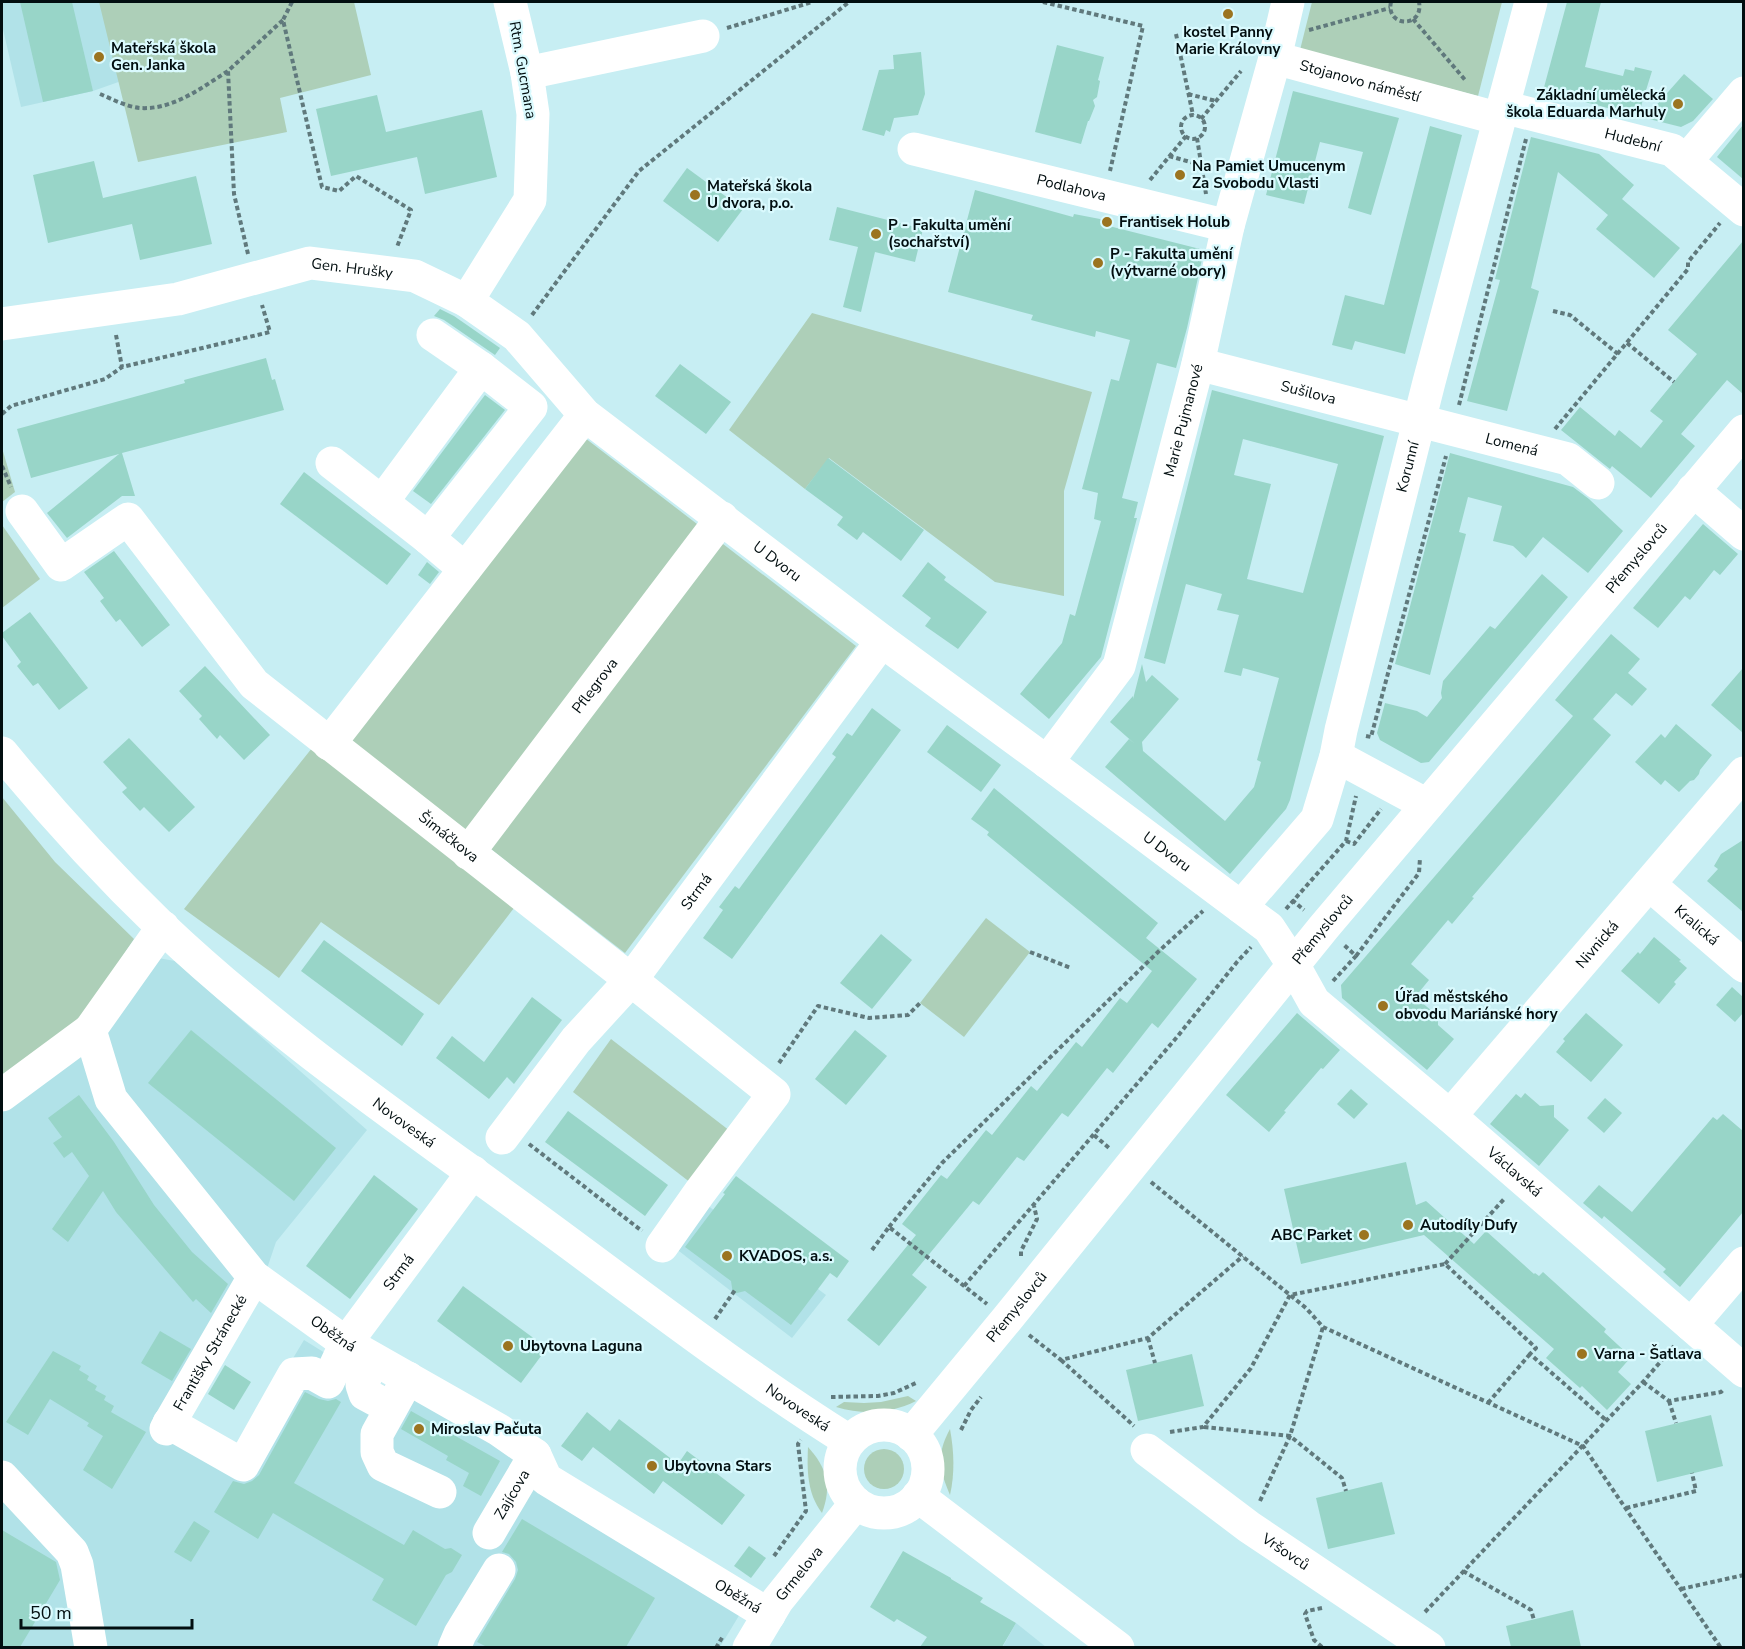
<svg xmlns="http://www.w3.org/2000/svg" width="1745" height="1649" font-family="'Nunito Sans',sans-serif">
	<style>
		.built { fill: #b1e2e8 }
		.green { fill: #adcfb8 }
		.building { fill: #98d5c8; fill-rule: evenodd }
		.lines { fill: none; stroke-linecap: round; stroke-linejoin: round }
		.path { stroke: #60797c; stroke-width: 4; stroke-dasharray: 4.5 3; stroke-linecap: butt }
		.minor { stroke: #fff; stroke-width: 33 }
		.poi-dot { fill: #9b7420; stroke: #dafafe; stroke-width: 2 }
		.labels { text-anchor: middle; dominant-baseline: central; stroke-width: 4.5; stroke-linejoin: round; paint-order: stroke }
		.poi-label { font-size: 15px; font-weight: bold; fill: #020e10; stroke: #dafafe; text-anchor: start }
		.street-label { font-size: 15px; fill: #020e10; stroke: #dafafe }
	</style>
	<rect width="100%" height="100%" fill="#c7eef3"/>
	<g class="built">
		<path d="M2,2H273L243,38L93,91L21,107L2,25Z"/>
		<path d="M158,958L175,961L367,1130L276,1242L257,1298L187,1421L236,1453L304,1340L359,1374L509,1441L743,1609L720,1647H2V1111L85,1052Z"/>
		<path d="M707,1205L826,1295L792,1338L675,1248Z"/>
		<path d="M1016,1623L1046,1647L1002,1648Z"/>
	</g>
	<g class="green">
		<path d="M99,2H354L371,75L280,98L287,132L138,162Z"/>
		<path d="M1312,2H1502L1478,96L1300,50Z"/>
		<path d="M812,313L1092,392L1064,491V596L995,582L829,458L805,489L729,430Z"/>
		<path d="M585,438L856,646L625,953L350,740Z"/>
		<path d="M2,448L15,492L2,502Z"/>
		<path d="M2,525L40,579L2,608Z"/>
		<path d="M312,748L514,908L439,1005L321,922L279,978L184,909Z"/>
		<path d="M2,797L55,862L134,939L81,1020L2,1075Z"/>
		<path d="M986,918L1030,952L964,1037L920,1003Z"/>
		<path d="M611,1039L730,1131L691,1183L573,1092Z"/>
		<path d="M908,1396L916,1401C890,1414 863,1415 836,1407L844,1402L864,1403L881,1402Z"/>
		<path d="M950,1429C954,1451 955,1473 950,1495C939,1469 936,1455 950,1429Z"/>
		<path d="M808,1447C827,1468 832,1486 822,1513C807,1493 807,1471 808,1447Z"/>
		<circle cx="884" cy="1469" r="20"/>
	</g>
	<g class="building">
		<path d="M20,2H72L93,91L43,102Z"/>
		<path d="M1567,2H1601L1585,67L1623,76L1625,69L1634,71L1635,67L1652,71L1638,116L1543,91Z"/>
		<path d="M1057,45L1104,57L1098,80L1100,81L1097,97L1093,100L1095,106L1089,121H1088L1081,144L1035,132Z"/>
		<path d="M921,52L925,94L918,115L894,118L890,132L886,130L884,136L862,130L879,70L894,69L893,55Z"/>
		<path d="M1684,74L1713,99L1693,121L1681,127L1645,118Z"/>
		<path d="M1293,91L1399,118L1371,215L1348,208L1363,152L1320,142L1304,204L1266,195Z"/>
		<path d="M377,95L386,132L482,110L497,177L425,194L417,157L331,176L316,109Z"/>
		<path d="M1743,125V179L1717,157Z"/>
		<path d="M1430,126L1462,135L1405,354L1355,341L1352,350L1332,345L1345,295L1384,305Z"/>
		<path d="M1531,137L1599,154L1634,185L1622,199L1680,248L1654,278L1596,229L1608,215L1558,172L1531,288L1539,291L1507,411L1467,401L1500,280L1495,279Z"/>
		<path d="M94,161L103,198L196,176L212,244L140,260L132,224L48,243L33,175Z"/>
		<path d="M687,168L743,209L718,242L663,201Z"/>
		<path d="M975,190L1073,217L1074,214L1100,219L1110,223L1109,226L1204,250L1187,328L1176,368L1157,363L1122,498L1138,502L1134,518H1137L1101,657L1049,719L1020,694L1062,643L1070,614L1075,616L1101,521L1094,519L1098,493L1082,489L1111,379L1119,381L1130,340L1096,331L1095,337L1031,320L1033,315L948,292Z"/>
		<path d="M837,207L923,229L915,262L875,252L861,312L843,307L858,247L829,240Z"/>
		<path d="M1743,241V394L1727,380L1681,434L1695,446L1651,498L1612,466L1610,469L1561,430L1580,407L1615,436L1619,430L1641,448L1663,421L1650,411L1697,354L1668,330Z"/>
		<path d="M440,309L454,316L500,348L495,355L444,320L434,316Z"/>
		<path d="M266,358L272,380L275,379L284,410L122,453L135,496H122L67,538L47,513L119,454L31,478L17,429L185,383L184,380Z"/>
		<path d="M680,364L731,402L706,434L655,396Z"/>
		<path d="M1212,390L1384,436L1290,800L1286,809L1230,874L1105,767L1129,739L1135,744L1110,722L1133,696V699L1142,664L1146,682L1152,675L1179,699L1142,742L1143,751L1225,821L1254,787L1261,762L1257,760L1279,678L1243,668L1241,676L1224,672L1239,615L1217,610L1222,594L1186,584L1165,664L1144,658ZM1243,439L1338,464L1303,593L1247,579L1271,484L1234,475Z"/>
		<path d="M485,395L505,410L431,504L413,491Z"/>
		<path d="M1450,453L1573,487L1589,499L1623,531L1588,573L1543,537L1526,558L1513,546L1493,541L1502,506L1468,497L1459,532L1466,534L1430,675L1395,664Z"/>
		<path d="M828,458L924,530L901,561L863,532L857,540L837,525L843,517L805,489Z"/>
		<path d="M304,472L411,554L387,585L280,504Z"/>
		<path d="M1703,524L1738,554L1720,575L1714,570L1690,600L1685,596L1658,628L1633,608Z"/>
		<path d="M114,551L170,625L142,647L120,619L116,622L100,601L104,598L84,572Z"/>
		<path d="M427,562L439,572L430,584L418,575Z"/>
		<path d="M928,562L946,577L944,580L987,612L958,649L925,626L931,618L902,596Z"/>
		<path d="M1542,574L1568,597L1429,762L1421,763L1380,740L1377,733L1385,703L1417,711L1427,717L1442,698L1441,693L1443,681L1490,626L1495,629Z"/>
		<path d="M30,612L88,688L59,710L38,683L33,686L17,666L21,662L2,636V633Z"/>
		<path d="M1611,634L1640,659L1628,673L1647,689L1632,706L1616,693L1593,719L1611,735L1472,897L1474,898L1452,924L1448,920L1411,964L1429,980L1415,997L1438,1016V1025L1454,1039L1427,1070L1342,998L1341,985L1573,716L1555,700Z"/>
		<path d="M205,666L270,735L244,760L220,735L217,739L199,719L202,716L179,691Z"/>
		<path d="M1743,668V733L1711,705Z"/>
		<path d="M872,708L901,730L732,959L703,938L723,910L719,907L735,886L739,889L836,757L832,754L847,733L852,736Z"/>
		<path d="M1676,724L1712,755L1700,770L1699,774L1694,780L1690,781L1679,792L1665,780L1661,785L1635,762L1661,734L1665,738Z"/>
		<path d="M947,725L1001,765L981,792L927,752Z"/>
		<path d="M129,738L195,807L169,832L144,807L140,811L122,792L127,788L103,762Z"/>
		<path d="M994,788L1158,923L1146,938L1197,979L1158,1028L1152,1023L1113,1073L1107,1068L1068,1117L1062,1113L1024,1161L1017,1157L979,1205L973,1201L912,1275L927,1287L879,1346L847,1320L916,1235L902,1224L941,1175L947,1179L986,1130L992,1135L1031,1086L1037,1091L1076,1042L1082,1047L1120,998L1127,1003L1152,971L987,835L989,832L971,819Z"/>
		<path d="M1743,840V912L1707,881L1718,869L1714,866L1721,854Z"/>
		<path d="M881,934L912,960L872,1009L840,983Z"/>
		<path d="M1654,937L1681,960L1679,961L1687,968L1674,982L1676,984L1659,1004L1621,971L1638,952L1640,954Z"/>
		<path d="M324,940L424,1014L402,1046L301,971Z"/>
		<path d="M1732,987L1743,997V1013L1735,1022L1716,1005Z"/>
		<path d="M532,997L562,1020L514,1084L507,1077L489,1099L436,1058L452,1036L484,1062Z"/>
		<path d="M1297,1013L1340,1050L1323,1069L1321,1068L1284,1111L1286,1112L1269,1132L1226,1095Z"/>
		<path d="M1586,1013L1623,1045L1591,1082L1556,1052L1565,1041L1563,1039Z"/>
		<path d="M191,1030L336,1148L294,1201L148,1083Z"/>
		<path d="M855,1030L887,1056L846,1105L815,1079Z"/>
		<path d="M1351,1089L1368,1104L1354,1119L1337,1104Z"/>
		<path d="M1525,1093L1540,1106L1554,1105V1117L1569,1130L1539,1166L1490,1124L1516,1094L1521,1098Z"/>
		<path d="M79,1095L114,1142L154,1205L192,1252L228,1284L211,1313L196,1299L193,1302L116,1212L103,1191L68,1242L52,1229L89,1176L72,1152L64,1158L53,1143L62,1137L48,1118Z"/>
		<path d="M1605,1098L1622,1113L1604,1133L1587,1118Z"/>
		<path d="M568,1111L668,1185L645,1216L545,1142Z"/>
		<path d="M1723,1114L1743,1131V1212L1680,1287L1663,1272L1666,1269L1604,1216L1602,1219L1583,1203L1599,1185L1632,1212L1713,1117L1717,1120Z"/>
		<path d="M1406,1162L1416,1205L1426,1201L1474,1244L1486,1231L1534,1274L1535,1273L1539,1276L1543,1272L1606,1329L1604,1332L1631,1357L1618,1372L1631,1384L1607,1410L1582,1386L1580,1388L1546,1358L1554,1349L1424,1235L1301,1264L1284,1189Z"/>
		<path d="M374,1175L418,1209L350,1299L306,1266Z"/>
		<path d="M736,1176L849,1261L837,1278L830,1273L791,1325L745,1291L733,1294L731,1281L685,1247L725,1194L723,1193Z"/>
		<path d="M463,1286L547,1348L521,1383L437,1321Z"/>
		<path d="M160,1331L191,1349L172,1381L141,1363Z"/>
		<path d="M53,1351L81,1366L79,1370L89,1376L87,1380L97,1386L95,1390L106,1396L104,1400L114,1406L111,1412L146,1432L112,1489L83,1470L103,1436L87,1426L89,1423L50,1399L28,1435L6,1422Z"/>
		<path d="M1192,1354L1204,1406L1138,1421L1126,1370Z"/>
		<path d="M225,1365L251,1382L234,1410L208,1394Z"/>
		<path d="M305,1392L319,1399L328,1401L336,1399L341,1402L294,1483L404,1545L413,1530L445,1549L451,1548L462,1555L452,1572L446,1575L416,1626L372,1600L384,1579L273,1513L258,1539L214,1512L233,1481L244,1484L252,1481L259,1475Z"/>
		<path d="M411,1411L500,1461L481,1496L463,1486L469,1473L446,1460L448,1456L401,1429Z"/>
		<path d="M587,1412L610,1431L619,1419L678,1464L687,1451L745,1495L722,1525L663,1481L654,1494L593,1447L582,1461L561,1446Z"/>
		<path d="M1711,1415L1723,1466L1657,1482L1645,1431Z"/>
		<path d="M1382,1482L1395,1534L1328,1549L1316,1498Z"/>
		<path d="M522,1519L655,1598L626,1647H487L477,1642L515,1579L518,1570L516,1562L509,1554L502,1552Z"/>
		<path d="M194,1521L210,1531L191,1562L174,1552Z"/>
		<path d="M2,1530L56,1562L60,1580L20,1647H2Z"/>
		<path d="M749,1546L766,1558L751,1578L734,1566Z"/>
		<path d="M903,1551L951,1578V1579L983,1598L980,1602L1016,1623L1002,1647H920L927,1637L897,1619L894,1622L870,1607Z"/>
		<path d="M1573,1610L1581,1647H1511L1506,1626Z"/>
	</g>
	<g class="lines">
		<g class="path">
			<path d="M292,2L283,20L322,187L339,191L356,176L411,210L397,247"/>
			<path d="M1043,2L1143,26L1110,171"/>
			<path d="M1391,2C1385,27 1424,29 1419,2"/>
			<path d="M1413,19L1466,81"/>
			<path d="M727,28L812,2"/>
			<path d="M1309,30L1390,8"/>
			<path d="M1176,34L1193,115"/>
			<path d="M100,94C112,99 127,107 140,108C173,110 201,88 228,71"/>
			<path d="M1188,94L1216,101"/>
			<circle cx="1193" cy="127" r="12"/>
			<path d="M1201,119L1241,71"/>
			<path d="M1197,138L1206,194"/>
			<path d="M1169,156L1201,165"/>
			<path d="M1150,180L1186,136"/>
			<path d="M248,254L234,194L228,71L283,20"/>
			<path d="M1553,311L1570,315L1618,354"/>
			<path d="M532,315L639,171L849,2"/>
			<path d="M116,335L122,367"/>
			<path d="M1627,343L1674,382"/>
			<path d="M1459,405L1526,139"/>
			<path d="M2,414L11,406L105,379L122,367L270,332L262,305"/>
			<path d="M1555,429L1688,269V262L1720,223"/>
			<path d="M2,466L11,487"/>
			<path d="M1366,736L1371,737L1446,456"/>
			<path d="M1346,841L1354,844L1381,809"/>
			<path d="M1292,900L1304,910"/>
			<path d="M1286,909L1346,841L1356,796"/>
			<path d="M1030,952L1071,968"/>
			<path d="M1356,956L1419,873L1420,858"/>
			<path d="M1333,981L1356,956L1343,944"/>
			<path d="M779,1063L818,1006L869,1018L908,1015L920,1003"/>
			<path d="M1094,1135L1109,1148"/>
			<path d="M529,1144L642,1231"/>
			<path d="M1151,1182L1306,1308L1323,1327L1583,1446L1721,1648"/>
			<path d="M889,1227L942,1163L1159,951L1203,911"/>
			<path d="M872,1250L889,1227L987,1304"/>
			<path d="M1021,1256V1251L1037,1219L1034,1206"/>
			<path d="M1445,1264L1505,1198"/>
			<path d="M964,1286L1177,1037L1237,962L1251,947"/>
			<path d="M715,1319L735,1290"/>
			<path d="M1029,1335L1061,1360L1148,1338L1243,1256"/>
			<path d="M1148,1338L1155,1363"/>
			<path d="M1061,1360L1134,1426"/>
			<path d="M1643,1382L1669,1401L1721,1392L1723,1390"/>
			<path d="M831,1397L878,1396L894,1393L916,1383"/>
			<path d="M1669,1401L1676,1423"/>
			<path d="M1488,1403L1530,1354"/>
			<path d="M1204,1427L1290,1436L1342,1478L1346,1491"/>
			<path d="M961,1430L971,1410L981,1397"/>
			<path d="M1170,1432L1203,1427L1251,1368L1290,1295L1445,1264L1536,1348L1530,1354L1607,1421"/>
			<path d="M1260,1501L1290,1436L1323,1327"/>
			<path d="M1626,1508L1696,1491L1692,1473"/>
			<path d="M774,1556L806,1511L798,1444L801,1440"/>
			<path d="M1463,1571L1531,1610L1534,1620"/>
			<path d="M1681,1589L1744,1575"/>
			<path d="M1322,1608L1307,1611L1305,1614L1314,1640L1323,1648"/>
			<path d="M1425,1612L1643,1382L1674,1346"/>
			<path d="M716,1648L723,1636"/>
		</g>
		<g class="minor">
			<path id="s1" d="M1275,58L1500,119"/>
			<path d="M527,73L703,36"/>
			<path id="s2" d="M1503,107L1672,150L1744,210"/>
			<path id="s3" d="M914,149L1228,226"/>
			<path d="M1686,161L1744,93"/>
			<path d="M467,301L530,200L533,114L527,73L510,2"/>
			<path id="s4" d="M2,324L178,299L310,263L415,276L467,301L517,336L585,415L882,641L1047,762L1269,928L1294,966L1314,1002L1450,1116L1744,1371"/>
			<path d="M433,335L481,368"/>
			<path id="s5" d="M1198,364L1568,459L1598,483"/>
			<path d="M332,463L428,538L465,569"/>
			<path d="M1693,490L1744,534"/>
			<path d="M382,502L481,368L531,407L428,538"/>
			<path id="s6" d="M22,511L61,565L128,519L254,684L631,980L774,1094L700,1192L662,1246"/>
			<path d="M329,744L585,415"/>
			<path id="s7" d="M2,753C52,814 105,872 162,927C275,1034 405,1123 531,1215C635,1291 740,1373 849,1441"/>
			<path d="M1336,756L1427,805"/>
			<path id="s8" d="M1047,762L1119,666L1198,364L1228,226L1275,58L1288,2"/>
			<path id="s9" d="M468,853L722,518"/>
			<path id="s10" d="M1649,884L1744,966"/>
			<path id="s11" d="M1241,907L1317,819L1336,756L1341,730L1429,382L1531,2"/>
			<path id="s12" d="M163,927L90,1030L111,1099L254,1277L346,1343L499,1430L535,1455L546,1479L769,1615"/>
			<path d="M2,1095L90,1030"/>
			<path id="s13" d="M1450,1116L1744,773"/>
			<path id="s14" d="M502,1138L576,1040L631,980L882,641"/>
			<path d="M1691,1325L1744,1263"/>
			<path d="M373,1359L362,1385L365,1394L391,1408"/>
			<path d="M408,1378L377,1434V1452L383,1465L440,1492"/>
			<path id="s15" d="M169,1423L243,1465L294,1374L312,1373L328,1382L346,1343L473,1172"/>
			<circle cx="884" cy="1469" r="44"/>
			<path id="s16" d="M166,1429L254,1277"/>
			<path id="s17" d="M911,1435L1007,1319L1324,927L1744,431"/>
			<path id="s18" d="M1147,1450L1249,1527L1429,1648"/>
			<path d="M2,1477L72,1552L77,1565L91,1648"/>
			<path d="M918,1496L1118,1648"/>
			<path id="s19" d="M489,1533L535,1455"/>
			<path d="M454,1648L460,1634L499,1570"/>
			<path id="s20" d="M749,1648L777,1601L856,1503"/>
		</g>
	</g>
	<g class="poi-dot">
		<circle cx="1228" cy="14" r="6"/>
		<circle cx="99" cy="57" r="6"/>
		<circle cx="1678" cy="104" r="6"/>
		<circle cx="1180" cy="175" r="6"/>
		<circle cx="695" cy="195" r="6"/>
		<circle cx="1107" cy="222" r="6"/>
		<circle cx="876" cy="234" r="6"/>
		<circle cx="1098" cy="263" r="6"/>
		<circle cx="1383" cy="1006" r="6"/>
		<circle cx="1408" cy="1225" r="6"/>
		<circle cx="1364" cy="1235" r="6"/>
		<circle cx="727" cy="1256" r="6"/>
		<circle cx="508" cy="1346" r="6"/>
		<circle cx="1582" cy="1354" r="6"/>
		<circle cx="419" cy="1429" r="6"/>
		<circle cx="652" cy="1466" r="6"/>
	</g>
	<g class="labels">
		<g class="poi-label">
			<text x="1228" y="32" text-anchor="middle">kostel Panny<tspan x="1228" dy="17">Marie Královny</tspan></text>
			<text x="111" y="48">Mateřská škola<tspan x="111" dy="17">Gen. Janka</tspan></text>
			<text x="1666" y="95" text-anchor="end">Základní umělecká<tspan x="1666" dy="17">škola Eduarda Marhuly</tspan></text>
			<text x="1192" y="166">Na Pamiet Umucenym<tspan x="1192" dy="17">Za Svobodu Vlasti</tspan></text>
			<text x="707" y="186">Mateřská škola<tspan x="707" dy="17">U dvora, p.o.</tspan></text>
			<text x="1119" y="222">Frantisek Holub</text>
			<text x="888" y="225">P - Fakulta umění<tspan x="888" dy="17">(sochařství)</tspan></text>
			<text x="1110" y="254">P - Fakulta umění<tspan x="1110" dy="17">(výtvarné obory)</tspan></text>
			<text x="1395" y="997">Úřad městského<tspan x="1395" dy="17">obvodu Mariánské hory</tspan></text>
			<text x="1420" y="1225">Autodíly Dufy</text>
			<text x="1352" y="1235" text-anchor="end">ABC Parket</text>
			<text x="739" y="1256">KVADOS, a.s.</text>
			<text x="520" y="1346">Ubytovna Laguna</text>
			<text x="1594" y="1354">Varna - Šatlava</text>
			<text x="431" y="1429">Miroslav Pačuta</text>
			<text x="664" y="1466">Ubytovna Stars</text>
		</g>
		<g class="street-label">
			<text transform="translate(523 70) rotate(80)">Rtm. Gucmana</text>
			<text stroke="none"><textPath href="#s1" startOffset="88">Stojanovo náměstí</textPath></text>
			<text stroke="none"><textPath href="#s2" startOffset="134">Hudební</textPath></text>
			<text stroke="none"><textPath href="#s3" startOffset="162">Podlahova</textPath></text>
			<text stroke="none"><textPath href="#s4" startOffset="357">Gen. Hrušky</textPath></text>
			<text stroke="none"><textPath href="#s5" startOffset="114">Sušilova</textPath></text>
			<text stroke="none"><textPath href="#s8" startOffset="374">Marie Pujmanové</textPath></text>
			<text stroke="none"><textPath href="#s5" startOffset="324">Lomená</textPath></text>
			<text stroke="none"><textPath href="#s11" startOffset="480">Korunní</textPath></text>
			<text stroke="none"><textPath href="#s17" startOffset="1138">Přemyslovců</textPath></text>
			<text stroke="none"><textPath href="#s4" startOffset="885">U Dvoru</textPath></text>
			<text stroke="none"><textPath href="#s9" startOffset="210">Pflegrova</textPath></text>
			<text stroke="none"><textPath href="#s6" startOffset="603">Šimáčkova</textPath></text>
			<text stroke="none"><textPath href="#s4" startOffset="1371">U Dvoru</textPath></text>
			<text stroke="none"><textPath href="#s14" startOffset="314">Strmá</textPath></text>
			<text stroke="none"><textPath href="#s10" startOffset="63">Kralická</textPath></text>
			<text stroke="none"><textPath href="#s17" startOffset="652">Přemyslovců</textPath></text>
			<text stroke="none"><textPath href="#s13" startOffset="226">Nivnická</textPath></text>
			<text stroke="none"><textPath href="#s7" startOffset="548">Novoveská</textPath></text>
			<text stroke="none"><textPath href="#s4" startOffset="1848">Václavská</textPath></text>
			<text stroke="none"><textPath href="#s15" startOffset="357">Strmá</textPath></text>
			<text stroke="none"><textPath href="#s17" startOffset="166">Přemyslovců</textPath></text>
			<text stroke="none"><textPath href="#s12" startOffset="524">Oběžná</textPath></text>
			<text stroke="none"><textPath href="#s16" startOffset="88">Františky Stránecké</textPath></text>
			<text stroke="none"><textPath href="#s7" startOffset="1034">Novoveská</textPath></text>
			<text stroke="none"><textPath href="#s19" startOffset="45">Zajícova</textPath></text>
			<text stroke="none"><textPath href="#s18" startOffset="172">Vršovců</textPath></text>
			<text stroke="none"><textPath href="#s20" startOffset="90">Grmelova</textPath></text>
			<text stroke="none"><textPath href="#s12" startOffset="1011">Oběžná</textPath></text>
		</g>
	</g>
	<rect width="1745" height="1649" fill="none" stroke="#020e10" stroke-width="6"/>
	<path d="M21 1619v9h171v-9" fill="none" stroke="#020e10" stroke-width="3"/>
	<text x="30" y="1619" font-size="18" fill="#020e10" stroke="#dafafe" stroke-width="4.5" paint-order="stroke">50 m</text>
</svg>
